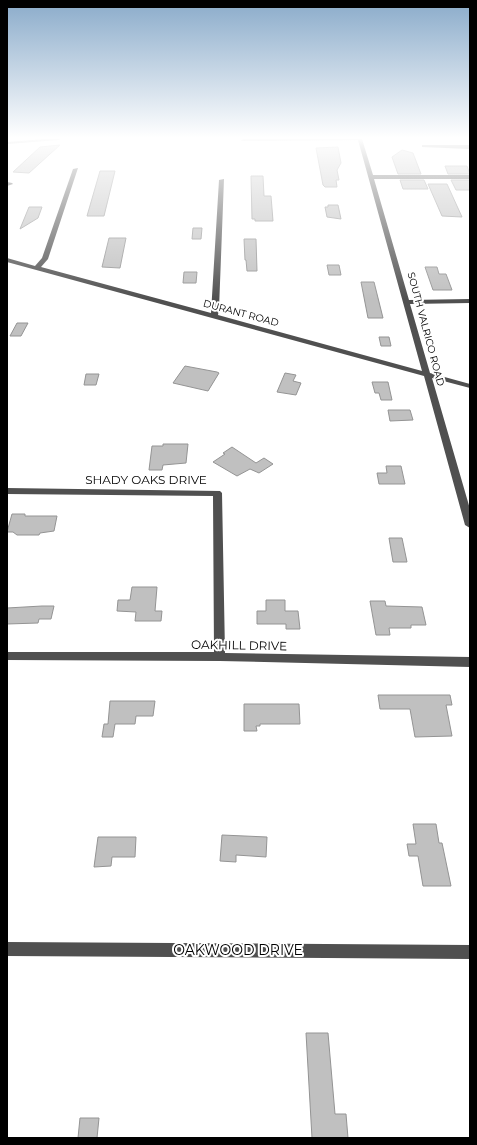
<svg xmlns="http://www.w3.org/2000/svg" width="477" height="1145" font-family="Montserrat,sans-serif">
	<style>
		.building { fill: #c0c0c0; stroke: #949494 }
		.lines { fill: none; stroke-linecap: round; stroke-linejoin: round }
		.minor { fill: #505050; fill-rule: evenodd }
		.labels { text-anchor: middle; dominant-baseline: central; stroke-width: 4; stroke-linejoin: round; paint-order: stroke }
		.far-street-label { font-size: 10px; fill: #000; stroke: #fff }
		.street-label { font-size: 12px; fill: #000; stroke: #fff }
		.near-street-label { font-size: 14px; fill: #000; stroke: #fff }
	</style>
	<rect width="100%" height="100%" fill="#fff"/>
	<g class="building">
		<path d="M60,145L29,173L13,172L40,147Z"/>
		<path d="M338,147L341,163L337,170L339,180H336L337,187H325L323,185L316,148Z"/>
		<path d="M402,150L413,153L421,174H398L392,157Z"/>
		<path d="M445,166H467L470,174H448Z"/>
		<path d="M100,171H115L104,216H87Z"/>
		<path d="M251,176H263L264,196H271L273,221H255V219H252Z"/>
		<path d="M400,180H424L428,189H403Z"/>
		<path d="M451,180H470V190H456Z"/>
		<path d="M428,184H447L462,217L442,216Z"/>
		<path d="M328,205H338L341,219L327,217L325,207H328Z"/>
		<path d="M29,207H42L38,218L20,229Z"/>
		<path d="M193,228H202L201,239H192Z"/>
		<path d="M109,238H126L120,268L102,267Z"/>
		<path d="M244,239H256L257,271H247L246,260H245Z"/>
		<path d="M327,265H339L341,275H329Z"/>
		<path d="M425,267H437L439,274H446L452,290H433Z"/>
		<path d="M184,272H197L196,283H183Z"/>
		<path d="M361,282H374L383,318H368Z"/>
		<path d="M17,323H28L21,336H10Z"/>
		<path d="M379,337H389L391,346H381Z"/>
		<path d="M185,366L217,372L219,373L208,391L173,383Z"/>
		<path d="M285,373L296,375L293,381L301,383L296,395L277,392Z"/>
		<path d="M86,374H99L96,385H84Z"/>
		<path d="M372,382H388L392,400H381L379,393H375Z"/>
		<path d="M388,410H410L413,420L390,421Z"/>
		<path d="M163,444H188L186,463L163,465L162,470H149L152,446H163Z"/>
		<path d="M232,447L256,463L264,458L273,464L259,473L250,469L237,476L213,462L225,454L223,453Z"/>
		<path d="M386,466H401L405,484H379L377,473H387Z"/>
		<path d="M12,514H25V516H57L54,531L40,533L39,535H17L13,532H7Z"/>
		<path d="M389,538H402L407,562H393Z"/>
		<path d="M132,587H157L155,611H162L161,621H135L136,612L117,611L118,600H130Z"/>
		<path d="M266,600H285V611H298L300,629H286V624H257V611H266Z"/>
		<path d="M370,601H385L386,606L422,607L426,625H411V628H389L390,635H376Z"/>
		<path d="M42,606H54L51,619H39L38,623L7,624V608Z"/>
		<path d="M378,695H450L452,705H446L452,736L415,737L410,709H380Z"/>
		<path d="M110,701H155L153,716H136L135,724H115L113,737H102L104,724H108Z"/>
		<path d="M244,704H299L300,724H260V726H256L257,731H244Z"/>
		<path d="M413,824H436L439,843H442L451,886H423L418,856H409L407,844H416Z"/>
		<path d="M222,835L267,837L266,857L236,855V862L220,861Z"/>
		<path d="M98,837H136L135,857H112L111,866L94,867Z"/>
		<path d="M306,1033H328L335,1114H346L348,1138H312Z"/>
		<path d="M80,1118H99L97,1138H78Z"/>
	</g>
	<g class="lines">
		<g class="minor">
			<path d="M45,139H60L58,140L7,144V142Z"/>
			<path d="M243,139H362L373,175H470V179H374L409,300L470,299V303L410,304L430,373L470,384V388L432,378L470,509V528L465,525L424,376L7,262V258L35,266L42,258L73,169L78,168L48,259L41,267L211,313L219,180L224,179L219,309L218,315L422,371L358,140L241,141Z"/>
			<path d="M424,145H470V149L422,147V145Z"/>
			<path d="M7,182L12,183L13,184L7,186Z"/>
			<path d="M7,488L220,491L222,493L225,653L470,657V667L220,661L7,660V652H214L213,496L7,494Z"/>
			<path d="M7,942L470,945V959L7,956Z"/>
		</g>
	</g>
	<linearGradient id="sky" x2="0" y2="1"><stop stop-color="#8aabca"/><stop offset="0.46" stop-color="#fff"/><stop offset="1" stop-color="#fff" stop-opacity="0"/></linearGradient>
	<rect width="477" height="299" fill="url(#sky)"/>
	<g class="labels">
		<g class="far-street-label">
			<text transform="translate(241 313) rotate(15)">DURANT ROAD</text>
			<text transform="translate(426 329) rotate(75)">SOUTH VALRICO ROAD</text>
		</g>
		<g class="street-label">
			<text x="146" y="479">SHADY OAKS DRIVE</text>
			<text transform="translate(239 645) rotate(1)">OAKHILL DRIVE</text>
		</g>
		<g class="near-street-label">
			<text x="238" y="950">OAKWOOD DRIVE</text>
		</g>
	</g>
	<rect width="477" height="1145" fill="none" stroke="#000000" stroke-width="16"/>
</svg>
